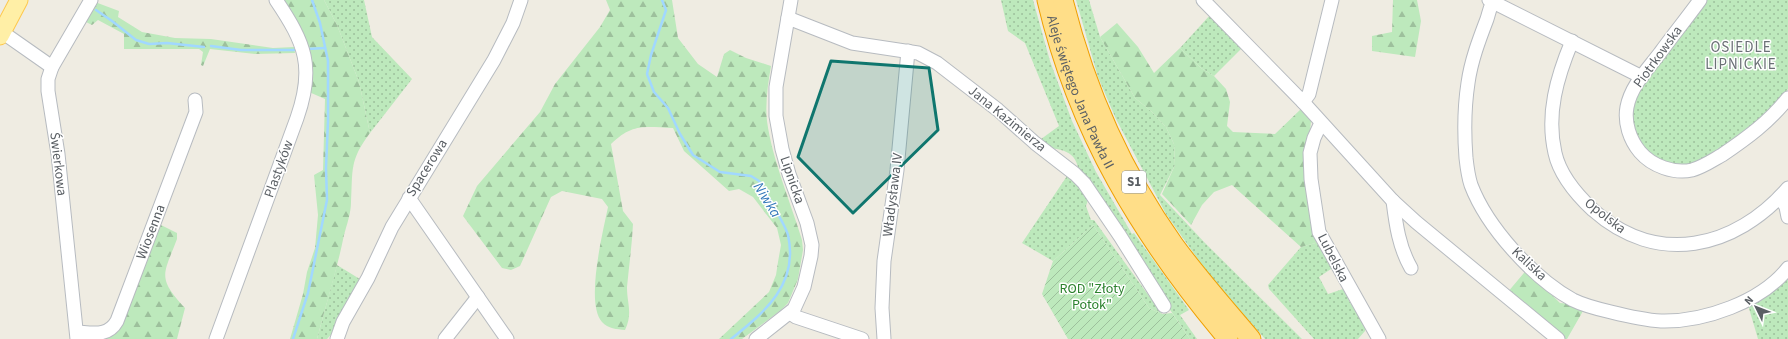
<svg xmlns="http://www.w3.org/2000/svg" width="1788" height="339" font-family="'Source Sans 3',sans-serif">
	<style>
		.grass { fill: url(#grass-dots) }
		.forest { fill: url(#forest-firs) }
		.garden { fill: url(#garden-furrows) }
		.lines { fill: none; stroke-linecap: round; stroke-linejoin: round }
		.stream { stroke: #a1d8ff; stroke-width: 2.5 }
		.minor-casing { stroke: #b7bbc0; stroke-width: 15 }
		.major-casing { stroke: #fec84c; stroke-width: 19 }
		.highway-casing { stroke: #f0a000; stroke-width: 21 }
		.minor { stroke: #fff; stroke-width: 13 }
		.major { stroke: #ffefa6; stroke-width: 17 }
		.highway { stroke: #ffde88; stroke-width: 19 }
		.marked { fill: #0f766e; fill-opacity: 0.2; stroke: #0f766e; stroke-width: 3; stroke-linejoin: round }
		.labels { text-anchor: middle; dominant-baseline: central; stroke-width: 3; stroke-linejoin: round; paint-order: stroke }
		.shield { fill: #fff; stroke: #8c8f92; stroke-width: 1 }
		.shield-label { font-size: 13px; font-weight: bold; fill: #5a5f64 }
		.street-label { font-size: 14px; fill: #5a5f64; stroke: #fff }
		.park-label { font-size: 14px; fill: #2c822e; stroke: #fff }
		.neighbourhood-label { font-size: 15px; letter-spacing: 1px; fill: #6b7176; stroke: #fff }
		.water-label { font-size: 15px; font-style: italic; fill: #3579ba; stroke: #fff }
	</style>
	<defs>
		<pattern id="grass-dots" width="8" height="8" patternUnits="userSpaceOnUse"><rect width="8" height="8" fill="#bde9bc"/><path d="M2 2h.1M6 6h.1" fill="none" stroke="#9dc09c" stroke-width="1.8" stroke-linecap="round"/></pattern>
		<pattern id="forest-firs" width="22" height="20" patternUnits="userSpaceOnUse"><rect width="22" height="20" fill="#bde9bc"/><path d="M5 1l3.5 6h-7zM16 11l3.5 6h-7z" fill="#9dc09c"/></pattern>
		<pattern id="garden-furrows" width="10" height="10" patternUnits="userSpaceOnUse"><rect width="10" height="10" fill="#bde9bc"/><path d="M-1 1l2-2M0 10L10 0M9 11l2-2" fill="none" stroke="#9dc09c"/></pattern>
	</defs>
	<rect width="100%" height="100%" fill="#efece2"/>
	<g class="grass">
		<path d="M324,0H364L372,37L412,79L370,133L359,82L337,25Z"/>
		<path d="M1001,0H1033L1050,61L1072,121L1096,172L1132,234L1134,233L1189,310L1180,315L1197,339H1190L1076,172L1078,167C1072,144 1052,153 1037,142L1059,126L1025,43L1008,31Z"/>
		<path d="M1076,0H1089L1100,37L1135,98L1151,111L1166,127L1174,144L1175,165L1160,195L1205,243L1302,339H1265L1207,272L1166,214L1116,119L1098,77Z"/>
		<path d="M1704,0H1788V89L1760,121L1723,147L1695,163L1685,165L1663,162L1644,148L1635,133L1632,114L1638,94Z"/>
		<path d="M1211,14L1243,47L1214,76L1201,68L1180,48Z"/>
		<path d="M1069,173L1089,197L1086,206L1091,220H1094L1162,314L1149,308L1093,225L1053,261L1022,243Z"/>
		<path d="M1319,242L1334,267L1319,277L1328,294L1346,288L1349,301L1365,324V331L1358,339H1314L1269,289L1268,285L1301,247Z"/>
		<path d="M337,265L363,281L338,327L327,339H317Z"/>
		<path d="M1788,273V339H1758L1748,305Z"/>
	</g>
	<g class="forest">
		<path d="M283,0H324L337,25L359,82L370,133C349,161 353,170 351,202C351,213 347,224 344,235C337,270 326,304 317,339H290L303,294L307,272L315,248L318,215L314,175L323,170L325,99L309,92Z"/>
		<path d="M606,0H672L678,38L698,64L717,77L724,54L730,50L746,58L771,66C768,84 765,103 767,121C772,159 791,203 802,240L803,250L798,279L788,303L781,310L742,339H719L769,292L776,275L778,262L781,245L777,228L753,197L739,189L729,191L684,151L673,128C644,127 633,123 611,144L623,211L633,224C632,245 629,266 627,287C627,304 633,313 625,330C617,329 608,329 602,322C585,303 603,232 608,207L602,199L562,191L551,197L520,266L511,270L502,268L463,216L477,186L540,112L555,84L600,27L610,10Z"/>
		<path d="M1393,0H1417L1421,21L1415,57L1372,51V36L1392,32Z"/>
		<path d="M95,2L119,11L118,17L142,32L175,38L211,39L273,48L294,47L295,53L255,54L210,49L203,66L201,65L203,52L199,49H124V34L98,20L92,25L84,21Z"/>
		<path d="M1117,23L1138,47L1154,73L1180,48L1201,68L1214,76L1226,89L1230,102L1227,126L1233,132L1275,134L1302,108L1311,121L1310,133L1306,143L1319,242L1301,247L1232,185L1214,192L1202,205L1191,225L1162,194L1175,165L1174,144L1166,127L1151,111L1135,98L1100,37Z"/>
		<path d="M157,223L177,233V239C164,274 156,277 185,308L177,339H105Z"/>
		<path d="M1528,268L1551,288V294L1560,303L1571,304L1583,311L1567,339H1563L1507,293Z"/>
	</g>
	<path class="garden" d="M1093,225L1149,308L1162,314L1172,313L1190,339H1068L1042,294L1053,261Z"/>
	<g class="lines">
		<g class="stream">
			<path d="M662,0L666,10L651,55L647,74L654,92L668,108L680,134L693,155L720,172L751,176L759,181C766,194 784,222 788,235C799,284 765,312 731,339"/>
			<path d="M96,10L112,21L136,40L149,44L167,43L204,47"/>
			<path d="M211,46L241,50H294"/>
			<path d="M307,49L325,48"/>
			<path d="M293,339L308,293L327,200L326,168L328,121V61L320,23L312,0"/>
		</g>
		<g class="minor-casing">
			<g id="minor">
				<path d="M1203,0L1303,102L1393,201L1416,222L1558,339"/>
				<path d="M1489,0L1642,77"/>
				<path d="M1495,0C1490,5 1489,13 1487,19C1479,40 1471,61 1468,83C1464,109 1464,132 1466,158C1467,167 1468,176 1471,185C1487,227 1533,278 1573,300C1585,306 1598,309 1611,312C1627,316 1644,320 1661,321C1704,322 1761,302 1788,268"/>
				<path d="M1700,0C1687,18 1673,35 1660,53C1647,70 1631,86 1627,107C1624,123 1630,140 1640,152C1652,166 1674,174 1692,170C1703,167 1713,160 1722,155C1747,138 1769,122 1788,98"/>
				<path d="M788,18L852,43L918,53L937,63L998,110L1035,143L1075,174L1084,183L1120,236L1164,306"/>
				<path d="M2,32L52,67"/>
				<path d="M1572,41C1557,77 1546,114 1555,153C1560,176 1577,195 1593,210C1657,267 1735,249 1788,188"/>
				<path d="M1303,102L1309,94L1332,0"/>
				<path d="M1321,123L1314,138L1310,153L1311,179L1319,232L1379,339"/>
				<path d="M1780,197L1786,207L1788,217"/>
				<path d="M409,198L507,339"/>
				<path d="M1393,201C1396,225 1399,247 1411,268"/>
				<path d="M790,313L796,317L862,339"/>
				<path d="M77,332C93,333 108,337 117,321L196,112L195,100"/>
				<path d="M77,339L58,154L48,91V79L52,67L91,0"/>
				<path d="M216,339L297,118C315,67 305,43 276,0"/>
				<path d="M337,339L343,322L368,278L392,227L494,60L513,23L521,0"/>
				<path d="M445,339L478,297"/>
				<path d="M756,339L794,309L804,287L811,256L812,245L807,223L789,174L782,149L776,116V87L791,0"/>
				<path d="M884,339L882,308L884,261L897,170L908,51"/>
			</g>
		</g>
		<g class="major-casing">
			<path id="major" d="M0,36L19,0"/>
		</g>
		<g class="highway-casing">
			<g id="highway">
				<path id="s1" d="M1047,0C1078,132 1142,237 1228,339"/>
				<path d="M1063,0C1085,88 1121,171 1174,245C1198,278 1225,308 1251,339"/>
			</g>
		</g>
		<use href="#minor" class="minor"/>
		<use href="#major" class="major"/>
		<use href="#highway" class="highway"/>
	</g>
	<path class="marked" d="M831,61L929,68L938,130L853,213L798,157Z"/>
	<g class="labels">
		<rect class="shield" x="1122" y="171" width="24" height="22" rx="3"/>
		<g class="shield-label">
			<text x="1134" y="182">S1</text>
		</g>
		<g class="street-label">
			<text transform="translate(1658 57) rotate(-54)">Piotrkowska</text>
			<text stroke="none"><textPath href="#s1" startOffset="98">Aleje świętego Jana Pawła II</textPath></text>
			<text transform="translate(1007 119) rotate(39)">Jana Kazimierza</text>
			<text transform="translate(58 164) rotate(83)">Świerkowa</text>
			<text transform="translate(427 168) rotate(-58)">Spacerowa</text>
			<text transform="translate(279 169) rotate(-70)">Plastyków</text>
			<text transform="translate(792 180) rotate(71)">Lipnicka</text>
			<text transform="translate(893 195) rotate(-83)">Władysława IV</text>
			<text transform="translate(1605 216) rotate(38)">Opolska</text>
			<text transform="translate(151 232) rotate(-69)">Wiosenna</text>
			<text transform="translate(1333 258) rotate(63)">Lubelska</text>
			<text transform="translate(1529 264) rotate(43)">Kaliska</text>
		</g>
		<g class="park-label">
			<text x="1092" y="289">ROD "Złoty<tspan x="1092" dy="16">Potok"</tspan></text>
		</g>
		<g class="neighbourhood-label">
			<text x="1741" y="47">OSIEDLE<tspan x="1741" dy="17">LIPNICKIE</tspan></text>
		</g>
		<g class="water-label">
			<text transform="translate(767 200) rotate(58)">Niwka</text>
		</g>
	</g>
	<g transform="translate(1756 307) rotate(313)" stroke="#ffffff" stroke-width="3" paint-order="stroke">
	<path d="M0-3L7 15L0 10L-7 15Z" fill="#5a5f64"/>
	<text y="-6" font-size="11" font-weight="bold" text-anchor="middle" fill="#5a5f64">N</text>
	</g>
</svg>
